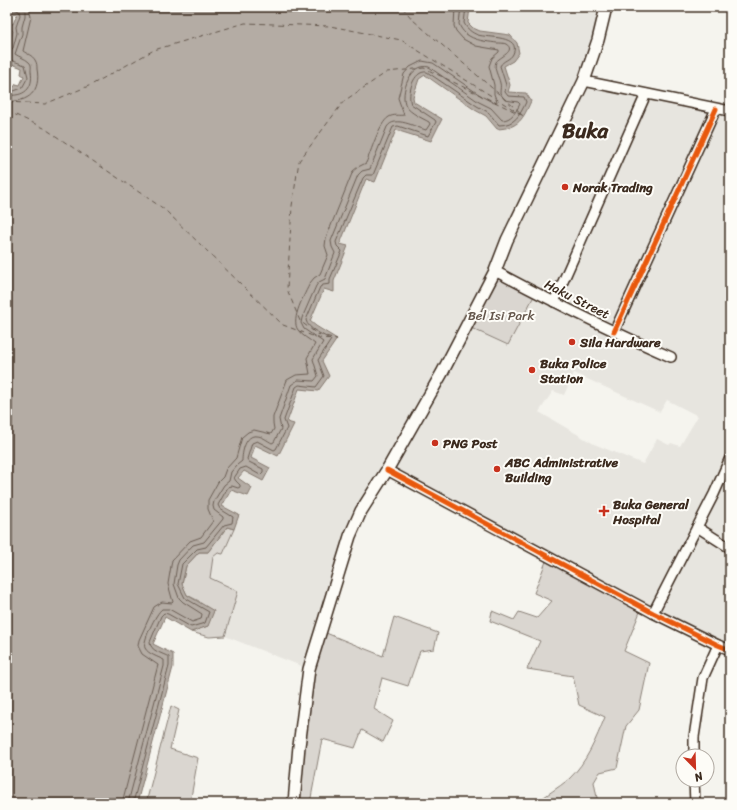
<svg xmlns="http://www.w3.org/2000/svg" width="737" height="810" font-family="Sriracha,sans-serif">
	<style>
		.built { fill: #e7e5df; fill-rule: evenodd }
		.green { fill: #dad6d0; stroke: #8a8077 }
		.water { fill: #b4aca4; stroke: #84786e }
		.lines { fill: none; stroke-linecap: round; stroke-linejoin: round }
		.shore { stroke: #6b5e54; stroke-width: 1 }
		.ferry { stroke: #65584d; stroke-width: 1; stroke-dasharray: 5 4; stroke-linecap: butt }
		.minor-casing { stroke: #3b2a1e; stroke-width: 12 }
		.major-casing { stroke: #3b2a1e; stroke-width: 14 }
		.minor { stroke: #fdfcf7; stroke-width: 9 }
		.major { stroke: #fdfcf7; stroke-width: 11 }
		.cycleway-casing { stroke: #fdfcf7; stroke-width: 8 }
		.cycleway { stroke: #e8590c; stroke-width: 5 }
		.poi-dot { fill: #c8321e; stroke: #fdfcf7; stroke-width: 1.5 }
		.labels { text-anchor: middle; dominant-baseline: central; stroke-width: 4; stroke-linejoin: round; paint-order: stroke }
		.poi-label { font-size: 13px; font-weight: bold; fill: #3b2a1e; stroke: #fdfcf7; text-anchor: start }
		.street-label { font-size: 13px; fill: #3b2a1e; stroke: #fdfcf7 }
		.park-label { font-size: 13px; fill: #63554a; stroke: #fdfcf7 }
		.town-label { font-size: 21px; font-weight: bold; fill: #3b2a1e; stroke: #fdfcf7 }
	</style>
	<rect width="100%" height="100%" fill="#f5f4ee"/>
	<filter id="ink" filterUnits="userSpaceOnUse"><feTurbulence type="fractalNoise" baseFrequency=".025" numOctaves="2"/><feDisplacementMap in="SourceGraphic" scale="8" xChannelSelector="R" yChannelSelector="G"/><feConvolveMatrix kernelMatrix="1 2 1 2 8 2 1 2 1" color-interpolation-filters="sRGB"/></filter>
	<g filter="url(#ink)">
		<path class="built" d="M469,7H606L584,81L730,111V650L387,470L361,511L309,669L225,636L238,591L210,578L213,557L218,553L223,554L234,529L239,515L222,506L231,490L248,496L238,478L244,471L270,469L251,458L255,444L293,424L287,422L299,389L322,361L337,339L310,321L324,289L334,291V281L348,246L340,244L367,178L375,182L396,130L431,141L442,119L414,102L413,97L419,79L424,75L475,110L486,116L497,129L526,93L508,92L510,85L504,66L513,61L510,35L480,31L473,28L468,23L470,8ZM574,373L660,412L667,400L698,416L680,446L671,443L669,445L657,439L643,464L594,444L539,412L553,391L564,395Z"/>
		<g class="green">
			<path d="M498,279L534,296L508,345L471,328Z"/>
			<path d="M227,527L234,529L223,554L218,553L213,557L210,578L238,591L225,636L209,637L191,632L208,626L199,601L187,595L182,584L186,566L199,552H208Z"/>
			<path d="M548,556L642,607L624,651L649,663L639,710L626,726L617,768L600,772L594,782L598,803H536C546,795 558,788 569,779C587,762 596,739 605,717L579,705L573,676L527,669L540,641L490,621L492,611L514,620L519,612L537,618L552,601L534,593Z"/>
			<path d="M394,617L438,633L434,649L420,651L408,686L382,678L374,709L393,721L383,742L362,730L355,748L322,739L310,803H294L299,746L321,631L383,656Z"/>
			<path d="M171,706L179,710L170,749L198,758L190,803H146Z"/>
		</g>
		<path class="water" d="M10,7H469L470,8L468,23L473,28L480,31L510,35L517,43L519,53L513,61L504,66L510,85L508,92L526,93L531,101C523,119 519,128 497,129L486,116L475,110L425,75L419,79L413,97L414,102L442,119L431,141L396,130L375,182L366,179L340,244L348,246L334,281V292L324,289L310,321L316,326L337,339L322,361L329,376L318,391L299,389L287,422L294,424L278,456L255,445L251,458L270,468L263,481L244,471L238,478L252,488L248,496L231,490L222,506L239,515L234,529L227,527L208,552H199L186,566L182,584L187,595L214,611L208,626L191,632L165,617L153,644L173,654V667L137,803H7V86L14,87L16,84L20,85L24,76L21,74L22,68L7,62V51L13,31L7,29V22L13,24L17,14L8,12Z"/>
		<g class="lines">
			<g class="shore">
				<path d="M7,51L11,50L13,48L17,33L16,27L20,15L19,11L14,9L13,7"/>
				<path d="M7,59L25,65L28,77L22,88L14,91L7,90"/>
				<path d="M7,95C24,97 34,89 31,71C31,67 32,65 29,62C25,58 19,57 15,54L22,34V27L25,16V11L22,7"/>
				<path d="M7,101C29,103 41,91 37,69C37,66 37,63 35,60C32,55 27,54 23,51L31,17L29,7"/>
				<path d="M122,803L158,665L142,654L138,646L139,640L154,607L162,602L172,603L173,602L168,584L172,560L190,541L201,537L213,521L208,509V500L218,482L223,477L226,469L236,458L242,437L248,432L254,430L271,434L274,429L273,423V417L287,380L296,375L310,374L307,358L315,344C309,339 302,336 298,330C290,319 305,294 310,283L314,278L320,274L328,255L325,246L326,238L353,171L358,167L366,163C371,152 379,123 389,117C394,114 399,116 404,115L398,98L404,74L410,67L422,61L433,63L483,97L494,103L497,102L494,94V85L489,66L492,58L499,52V50L476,46L463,39L456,31L454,26L455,7"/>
				<path d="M128,803L164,666V660C158,657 148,654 145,648C142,642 156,613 162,609H169L192,622L201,619L202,614L183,602L179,598L174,584L177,565L179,560L193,545L204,542L223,519V517L214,510L213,506L214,501L224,485L229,481L231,472L237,465L242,461C242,453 245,434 257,436C262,436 268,441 272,443L274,442L281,429L279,419L291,385L298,380L314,381L318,376L313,359L323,342L304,329L301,323L302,318L316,286L319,282L325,279L335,253L332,247L331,241L358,175L362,171L370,169L387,127C395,115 415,127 426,130L430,124L429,122C422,118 410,113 406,106C399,93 411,62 429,67L479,102L491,108L502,120C511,120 516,112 520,104L518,102L505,100L500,93C500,89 501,86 500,83C499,77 493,69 496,62C499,57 517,51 506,44C504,43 500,43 497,43C483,41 465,40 459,24L461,7"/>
				<path d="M133,803L169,666V657C162,653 150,651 150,642L161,616L164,613L168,614L191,627L205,623L209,612L185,598L178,584L182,564L197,549L206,547L224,525L232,523L233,517L220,509L218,505L228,487L232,486L238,488L240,487V485L236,481L234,478L240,469L246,467L260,475L263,472V469L249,462L247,459L252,443L257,441L274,450L276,449L287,428L284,420L296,387L299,385L316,387L324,376L318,360L331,340C323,334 308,330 306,320L320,287L323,285L330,284V279L342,251L337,246L336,242L363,178L366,175H373L393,127L398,126L428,136L436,122L435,120L411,104C407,94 413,70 427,72L477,106L488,112L499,125C515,125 520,115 526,102L524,97L508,96L505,92L506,85L500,66C503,60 510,60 513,54C522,35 487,38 478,35C472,33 467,29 464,23L466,7"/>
			</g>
			<g class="ferry">
				<path d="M402,7L413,20L521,113"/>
				<path d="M7,102L45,104L91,85L154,50L245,23L330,26L401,40L524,116L424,68L387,72L344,101L299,161L292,206L287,289L300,321L317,334L337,339L318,338L283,325L164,209L44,128L7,111"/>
			</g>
			<g class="minor-casing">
				<g id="minor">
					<path d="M584,81L730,111"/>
					<path d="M495,271C553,302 611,331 671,357"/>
					<path d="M554,302L646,94"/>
					<path d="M614,332L716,109"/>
					<path d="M387,470L653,613L718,645L730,650"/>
					<path d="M697,527L730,548"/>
					<path d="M653,613L714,494L730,458"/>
					<path d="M694,756V737L703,678L718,645"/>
					<path d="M694,780L695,803"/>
				</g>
			</g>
			<g class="major-casing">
				<path id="major" d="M294,803L299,746L309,669L350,536L361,511L387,470L442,373L495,271L507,240L584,81L598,40L606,7"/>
			</g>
			<use href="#minor" class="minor"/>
			<use href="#major" class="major"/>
			<g class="cycleway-casing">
				<g id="cycleway">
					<path d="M614,332L716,109"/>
					<path d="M387,470L653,613L718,645L730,650"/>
				</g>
			</g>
			<use href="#cycleway" class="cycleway"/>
		</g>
	</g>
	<g class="poi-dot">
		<circle cx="565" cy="187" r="4"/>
		<circle cx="572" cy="342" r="4"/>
		<circle cx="532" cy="370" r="4"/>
		<circle cx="435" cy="443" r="4"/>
		<circle cx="497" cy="469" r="4"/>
		<path d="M602 505h4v4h4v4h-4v4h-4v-4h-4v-4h4z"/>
	</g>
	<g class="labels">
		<g class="poi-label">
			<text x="573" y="187">Norak Trading</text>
			<text x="580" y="342">Sila Hardware</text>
			<text x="540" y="363">Buka Police<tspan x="540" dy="15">Station</tspan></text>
			<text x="443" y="443">PNG Post</text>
			<text x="505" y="462">ABC Administrative<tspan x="505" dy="15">Building</tspan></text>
			<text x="613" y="504">Buka General<tspan x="613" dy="15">Hospital</tspan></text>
		</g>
		<g class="street-label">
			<text transform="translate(577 299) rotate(27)">Haku Street</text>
		</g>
		<g class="park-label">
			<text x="501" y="315">Bel Isi Park</text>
		</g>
		<g class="town-label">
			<text x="585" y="131">Buka</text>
		</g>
	</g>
	<rect width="737" height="810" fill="none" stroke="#fdfcf7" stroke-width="24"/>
	<rect x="12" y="12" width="713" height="786" fill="none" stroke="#3b2a1e" stroke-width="1.5" filter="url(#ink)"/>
	<g transform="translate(695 768) rotate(157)"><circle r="19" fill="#fdfcf7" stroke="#afa8a0"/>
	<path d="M0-3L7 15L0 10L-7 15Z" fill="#c8321e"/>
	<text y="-6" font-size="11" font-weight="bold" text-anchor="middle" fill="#3b2a1e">N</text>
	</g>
</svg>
